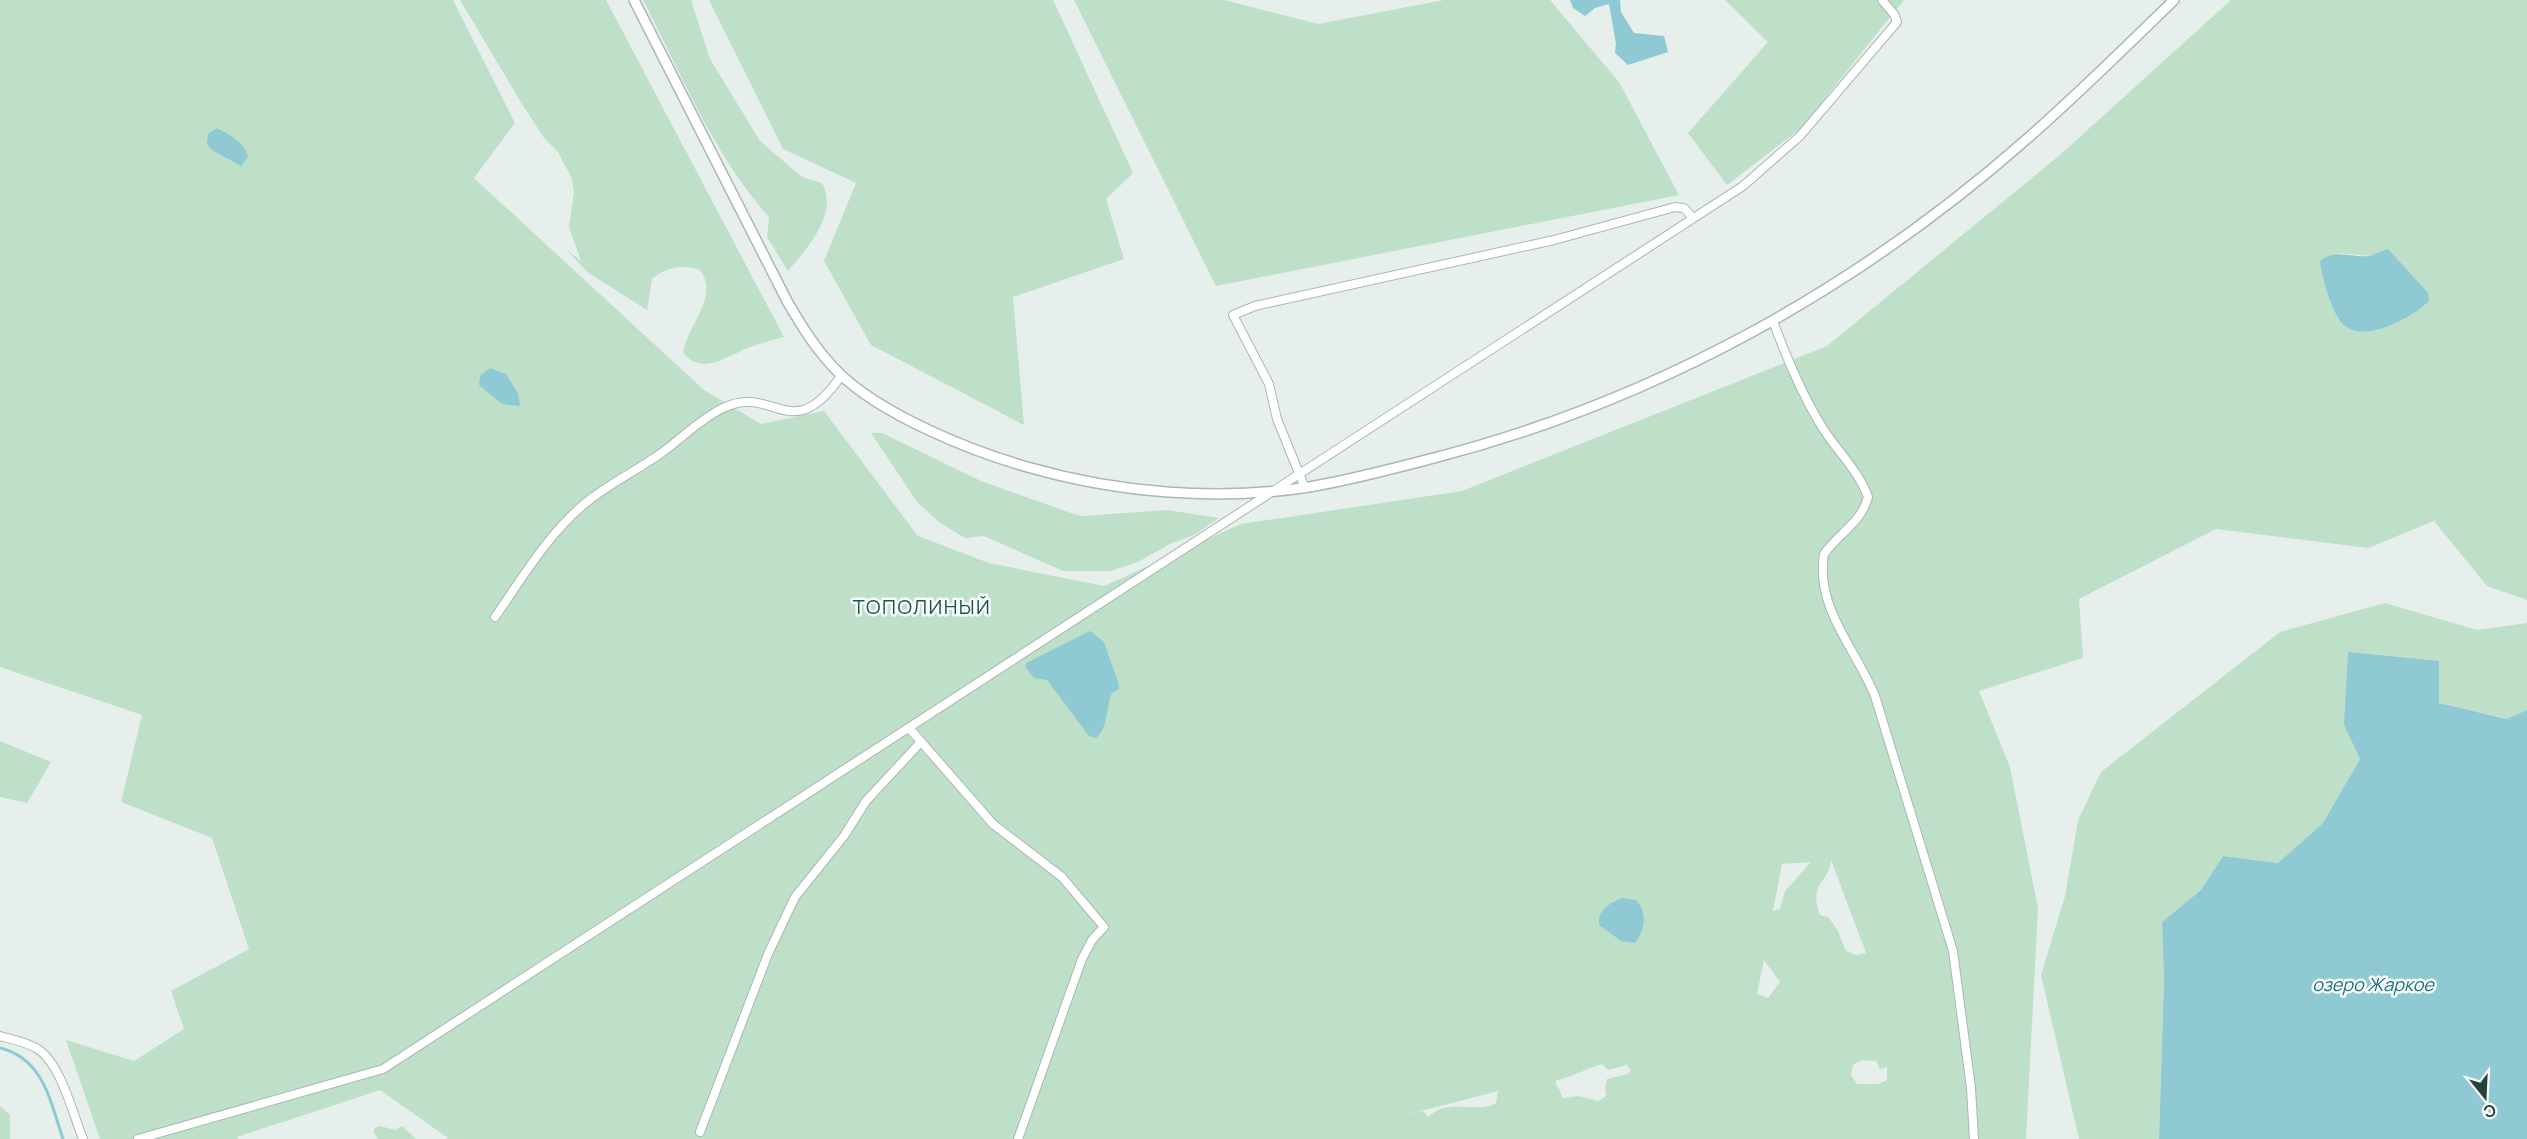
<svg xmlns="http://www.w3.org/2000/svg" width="2527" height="1139" font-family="Manrope,sans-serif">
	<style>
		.green { fill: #bfe0c8; fill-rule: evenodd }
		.water { fill: #8ec9d4 }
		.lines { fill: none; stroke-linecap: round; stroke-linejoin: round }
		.stream { stroke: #8ec9d4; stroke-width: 3 }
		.minor-casing { stroke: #a8b8b2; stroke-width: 10 }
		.tertiary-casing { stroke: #a8b8b2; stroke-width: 12 }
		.minor { stroke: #fff; stroke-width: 8 }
		.tertiary { stroke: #fff; stroke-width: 9 }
		.labels { text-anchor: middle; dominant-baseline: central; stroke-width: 5; stroke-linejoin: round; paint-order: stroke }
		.water-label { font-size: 18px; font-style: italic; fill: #1c6f80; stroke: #f7fbf9 }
		.quarter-label { font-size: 20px; letter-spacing: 1.5px; fill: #1f5548; stroke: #f7fbf9 }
	</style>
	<rect width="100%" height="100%" fill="#e6efeb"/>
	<g class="green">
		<path d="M0,0H453L515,123L474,178L704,390L761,424L824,411L918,536L989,563L1104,586L1241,524L1462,491L1827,346L2061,154L2231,0H2527V600L2487,586L2434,521L2368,548L2216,529L2079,599L2083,658L1979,691L2010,767L2038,908L2026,1139H446L448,1138L380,1090L237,1137L238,1139H100L66,1040L134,1061L184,1029L171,991L249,949L212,838L121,802L142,715L0,667ZM2339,253L2371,256L2338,320L2320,261ZM1831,860L1866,953L1857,955L1846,951L1837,929L1828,917L1820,915C1808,883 1829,883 1831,860ZM1811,862L1785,891L1780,909L1773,911L1782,864ZM1764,960L1780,982L1768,998L1757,994ZM1862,1060L1876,1061L1880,1069L1887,1067V1080L1879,1084H1857L1851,1075L1853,1065ZM1602,1064L1608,1070L1627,1065L1631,1070L1628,1074L1607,1079L1605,1088L1606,1096L1598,1101L1579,1096L1563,1098L1555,1081C1572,1077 1585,1069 1602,1064ZM1498,1091L1496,1103C1475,1115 1451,1096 1428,1117L1423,1111L1398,1117Z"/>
		<path d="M460,0H606L784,337C770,341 756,344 743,350C721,360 702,374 683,353C687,326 720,296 700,270C684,264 665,267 652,279L647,310L587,272L566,249L581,261L569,227L574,192L572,179L558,152L544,138L522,104Z"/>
		<path d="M643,0H691L710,59L760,141L802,177L822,183C839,214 807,248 788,271L767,237L769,217C714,156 681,73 643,0Z"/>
		<path d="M709,0H1053L1133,173L1106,199L1124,259L1013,297L1024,425L871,345L824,261L856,183L783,149Z"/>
		<path d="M1074,0H1224L1318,24L1444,0H1550L1619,82L1679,195L1216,286Z"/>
		<path d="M1725,0H1904L1801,128L1727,185L1688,133L1768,42Z"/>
		<path d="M871,433H882L981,481L1071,513L1082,516L1167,510L1219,518L1194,535L1172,543L1138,562L1110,571H1063L984,536L965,538L940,523L917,502Z"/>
		<path d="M2385,603L2477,630L2527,623V710L2508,719L2439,703L2344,725L2360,759L2323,823L2278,863L2223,856L2201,890L2162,922L2164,980L2159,1139H2079L2041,975L2065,896L2078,820L2101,772L2280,632Z"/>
		<path d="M0,741L51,762L27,803L0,797Z"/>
		<path d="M0,1106L10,1115V1139H0Z"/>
		<path d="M380,1126L395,1130L402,1126L416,1139H378L374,1133V1128Z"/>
	</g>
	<g class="water">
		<path d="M1570,0H1620L1621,12L1634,33L1664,36L1668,52L1628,65L1615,53L1616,44L1609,4L1595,8L1585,16L1573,8Z"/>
		<path d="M217,128C229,134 245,143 248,157L241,166L212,150L207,144L208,134Z"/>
		<path d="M2388,249L2428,293L2429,301C2413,317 2366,343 2345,326C2332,316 2322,277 2320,261C2336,248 2351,258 2369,256C2375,255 2381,250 2388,249Z"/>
		<path d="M490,368L506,374L518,393L520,406L502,404L479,385L480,376Z"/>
		<path d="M1090,631L1104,642L1119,685V689L1112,693C1106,705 1108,730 1096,738L1089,736L1047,680L1034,678L1025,667L1026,663Z"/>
		<path d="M2348,652L2439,661V703L2507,719L2527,710V1139H2159L2164,980L2162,922L2201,890L2223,856L2278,863L2323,823L2360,759L2344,725Z"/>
		<path d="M1622,898L1636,900C1648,913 1645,929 1635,943L1621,941L1599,925C1597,910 1610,903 1622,898Z"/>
	</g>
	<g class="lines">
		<path class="stream" d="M0,1048C44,1059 50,1101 63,1139"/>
		<g class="minor-casing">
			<g id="minor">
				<path d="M1773,321C1787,359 1801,393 1822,427C1837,451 1859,471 1868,497C1862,522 1838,534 1824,554C1815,608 1856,649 1875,696L1953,951L1971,1088L1974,1139"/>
				<path d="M1305,488L1277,419L1269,384L1233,315L1255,306L1554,240L1675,207L1684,208L1693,218"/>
				<path d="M495,617C523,577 549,532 588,501C611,483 637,470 660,454C681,439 700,419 723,408C774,383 791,448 841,376"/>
				<path d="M910,729L993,824L1062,877L1104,927L1092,940L1082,959L1018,1139"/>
				<path d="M0,1036C11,1039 26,1042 36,1048C60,1061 73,1114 83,1139"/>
				<path d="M700,1132L768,954L795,897L844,836L866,801L920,743"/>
				<path d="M138,1139L383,1069L1743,186L1800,136L1897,22L1894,14L1882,0"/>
			</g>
		</g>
		<g class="tertiary-casing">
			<path id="tertiary" d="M634,0L787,301C802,327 817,351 838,372C881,415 973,452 1031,468C1119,493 1218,501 1309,487C1351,480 1392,469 1434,458C1655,401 1857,289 2028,138C2078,94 2126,47 2174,0"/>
		</g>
		<use href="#minor" class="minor"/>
		<use href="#tertiary" class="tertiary"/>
	</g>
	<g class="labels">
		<g class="water-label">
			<text x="2373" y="984">озеро Жаркое</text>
		</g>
		<g class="quarter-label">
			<text x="922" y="606">ТОПОЛИНЫЙ</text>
		</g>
	</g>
	<g transform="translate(2485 1097) rotate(162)" stroke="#f7fbf9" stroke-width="4.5" paint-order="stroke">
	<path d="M0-4.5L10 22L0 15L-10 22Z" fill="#24423a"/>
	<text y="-9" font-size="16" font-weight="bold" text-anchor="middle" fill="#24423a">С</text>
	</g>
</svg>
